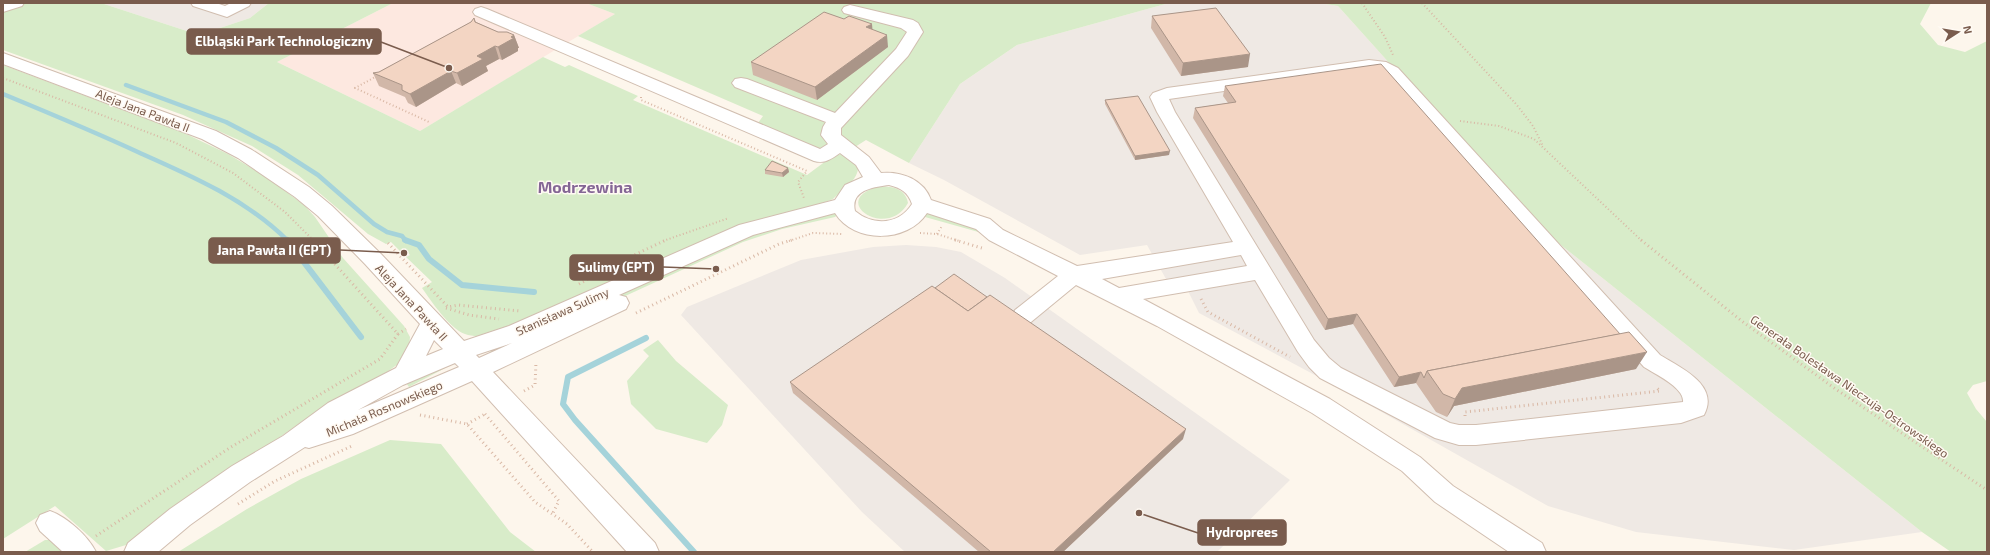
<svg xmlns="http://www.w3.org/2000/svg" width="1990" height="555" font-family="'Exo 2',sans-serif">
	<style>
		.commercial { fill: #fde8e0 }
		.industrial { fill: #efe9e4 }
		.green { fill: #d8ecc9 }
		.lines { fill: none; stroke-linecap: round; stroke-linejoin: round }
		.stream-far1 { stroke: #a5d3da; stroke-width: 4.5 }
		.stream { stroke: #a5d3da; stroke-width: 6 }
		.minor-casing { stroke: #d1beb0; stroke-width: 2 }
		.path-far1 { stroke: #d9b8a5; stroke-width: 2; stroke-dasharray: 1 2.5; stroke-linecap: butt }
		.path { stroke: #d9b8a5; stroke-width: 3; stroke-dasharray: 1 3.5; stroke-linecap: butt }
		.minor { fill: #fff; fill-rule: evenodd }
		.wall { fill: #d1b7a8 }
		.shaded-wall { fill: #aa9588 }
		.building { fill: #f3d5c3; stroke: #aa9588 }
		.labels { text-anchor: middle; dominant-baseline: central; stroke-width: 3; stroke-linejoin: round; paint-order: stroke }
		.street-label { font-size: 12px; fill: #7a5c4d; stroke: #fffaf3 }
		.district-label { font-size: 16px; font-weight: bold; fill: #846695; stroke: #fffaf3 }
		.leader { fill: none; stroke: #7a5c4d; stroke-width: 1.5 }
		.callout-dot { fill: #7a5c4d; stroke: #fffaf3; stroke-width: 1.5 }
		.callout { fill: #7a5c4d; stroke: #7a5c4d; stroke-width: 1.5 }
		.callout-label { font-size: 13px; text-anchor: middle; font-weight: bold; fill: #fff }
	</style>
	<rect width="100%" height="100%" fill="#fdf6ec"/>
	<path class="commercial" d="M393,3H586L615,14L420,131L277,62Z"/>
	<g class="industrial">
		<path d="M101,3H269L250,18L199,35Z"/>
		<path d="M1169,3H1319L1338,6L1532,222L1922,532L1794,550L1636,532L1548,506L1339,388L1199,313L1181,277L1166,279L1147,245L1080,255L944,180L909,163L960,84L1017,45Z"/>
		<path d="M906,245L936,247L961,252L1005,278L1290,480L1217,552H905L862,512L681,315L687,307L801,260L873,247Z"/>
	</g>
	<g class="green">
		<path d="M3,3H101L199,35L250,18L269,3H393L277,62L420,131L543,57L565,67L569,65L638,96L633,100L807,175L834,155L842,154L858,164C860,180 843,189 833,199L490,335C482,336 473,337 465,334C449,328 432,302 422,288L432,282L406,257L410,255L405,250L401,252L391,242L386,244L368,234L298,175L252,146L183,115L3,50Z"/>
		<path d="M586,3H1169L1017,45L960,84L909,163L866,140L855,147L816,148L758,123L763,116L578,36L615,14Z"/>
		<path d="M1319,3H1931L1920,24L1938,45L1965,52L1987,41V381L1973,385L1967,393L1976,409L1987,422V552H1951L1922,532L1532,222L1338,6Z"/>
		<path d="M3,65L182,132L228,154L265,176L304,205L315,217L343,258L404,326L410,337L409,347L398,364L365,388L311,415L144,534L126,545L106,551L55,506L3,539Z"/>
		<path d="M880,186C893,187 905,188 908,203C887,241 826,200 880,186Z"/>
		<path d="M832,211L838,214L835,217L782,229L743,242L499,354H490V352L494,347L736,238Z"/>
		<path d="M926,211L973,223L982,233L925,217L923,215Z"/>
		<path d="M658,340L676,361L728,405L722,425L707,443L656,429L631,404L627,381L649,356L643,350Z"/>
		<path d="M449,365V366L409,387L404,380Z"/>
		<path d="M390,440L441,444L510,532L536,552H178L247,509L301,479Z"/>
		<path d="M45,540H50L63,552H25Z"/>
	</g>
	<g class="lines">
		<g class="stream-far1">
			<path d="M126,85L226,122L276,148L318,175L374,224L387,232L402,236L406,241"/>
			<path d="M3,94C49,113 95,132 140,153C192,176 247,200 288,241"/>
		</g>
		<g class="stream">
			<path d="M287,240L361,337"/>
			<path d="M405,240L419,245L429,259L462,285L534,292"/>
			<path d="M646,338L568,377L563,404L575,420L694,552"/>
		</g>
		<g class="minor-casing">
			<g id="minor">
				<path d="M3,3H24L22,6L3,12Z"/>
				<path d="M191,3H216L225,6L231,3H251L249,6L227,17L193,6Z"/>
				<path d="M850,5L913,20L918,23L923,32L908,56L841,128V135L869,157L881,173C902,171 924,180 931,200L990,219L1003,230L1077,266L1233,242L1157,112L1150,97L1153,93L1167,88L1369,60L1386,62L1398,68L1660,355C1681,368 1720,385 1704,415L1681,423L1476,445H1459L1435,438L1320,378L1309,367L1298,352L1255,280L1143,299L1330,399L1420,457L1453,486L1542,543L1546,552H1509L1435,502L1402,471L1312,413L1157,326L1076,285L1031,322L1023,324L1015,322L1012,316L1015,310L1058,276L989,240L976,229L927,213C908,243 854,244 835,213L753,235L619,295L626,297L629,303L626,309L493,372L655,543L659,552H627L472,381L353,434L309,448L305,447L250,482L190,525L158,552H124L128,543L170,509L232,466L283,436L328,403L396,368L420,324L365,264L318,216L295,197L238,158L202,139L3,64V53L216,131L252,150L309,187L332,206L381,254L464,341L509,326L739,225L835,200L845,185L863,177L856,165L840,153C831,159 825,164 814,161L475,15L473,12L475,9L481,7L487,9L820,149L828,144L821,135L823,127L826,122L735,87L732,83L735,79L741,78L747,79L835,113L896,49L907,32L901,28L844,13L842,10L844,7ZM1369,70L1376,71L1386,76L1644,367C1655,374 1685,388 1683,402L1476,425H1459L1450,423L1341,368L1329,358L1314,340L1175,112L1169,99ZM889,185C901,188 908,192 912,204C899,225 873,226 855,211C850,190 874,187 889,185ZM1241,255L1247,266L1119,288L1102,279ZM434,340L443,349L426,356ZM512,343L479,358L476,355ZM455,363L459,367L358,410L403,385Z"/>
				<path d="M50,511C67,517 88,536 96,552H63L40,531L36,523L40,515Z"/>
			</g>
		</g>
		<g class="path-far1">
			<path d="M1362,3L1385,37L1393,55"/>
			<path d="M1422,3L1516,104L1533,126L1543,146"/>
			<path d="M377,76L355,88L429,122"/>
			<path d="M3,78L176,143L233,173L285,212L314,241"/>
			<path d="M641,97V100L807,171L798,182L804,198"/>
			<path d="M1460,121L1499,126L1534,139L1642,241"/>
			<path d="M920,233L937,234L959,241"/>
			<path d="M937,234L942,226"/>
			<path d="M663,241L729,218"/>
			<path d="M789,241L813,233L843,234"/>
		</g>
		<g class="path">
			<path d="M955,240L985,249"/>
			<path d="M1641,240L1743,322L1837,390L1987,490"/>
			<path d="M388,243L448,307L458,305L520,311"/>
			<path d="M579,284L615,264L666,240"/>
			<path d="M1201,299L1208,312L1290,357"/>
			<path d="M446,308L469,315L499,319"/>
			<path d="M636,313L779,244L792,240"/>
			<path d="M398,334L406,329"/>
			<path d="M524,391L535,385L536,362"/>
			<path d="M485,414L559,501L553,513"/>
			<path d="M420,415L467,424L535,502L567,524L593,552"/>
			<path d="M1465,416V412L1660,391L1656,387"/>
			<path d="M467,424L485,414"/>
			<path d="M238,504L275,481L352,446"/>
			<path d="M96,536L231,447L380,359L398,334L313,240"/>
		</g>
		<use href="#minor" class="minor"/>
	</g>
	<g class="wall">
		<path d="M1152,16L1248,67L1181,76L1151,28Z"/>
		<path d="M474,18L476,22L498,32L514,35L519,48H518V51L502,60L499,59L486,66L488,71L462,86L456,83L416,107L408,103L405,97L379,86L373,73L379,72L471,22Z"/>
		<path d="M872,29L888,47L817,100L753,75L751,62Z"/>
		<path d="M1225,86L1636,369L1454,406L1447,417L1436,412L1416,383L1394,387L1353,324L1325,330L1193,118L1195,108L1228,103L1223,96Z"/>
		<path d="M1105,100L1169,155L1135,160L1105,104Z"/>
		<path d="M788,168L789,172L783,177L765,174V170Z"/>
		<path d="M790,382L1183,439L1063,552H979L793,393Z"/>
	</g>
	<g class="shaded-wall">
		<path d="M872,24L873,36L866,27Z"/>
		<path d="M514,35L519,48H518V51L502,60L498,47L511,37Z"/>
		<path d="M887,35L888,47L817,100L815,87Z"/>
		<path d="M495,46L499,59L486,66L488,71L462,86L457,73L477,56Z"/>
		<path d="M1250,54L1248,67L1181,76L1183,63Z"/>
		<path d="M451,71L456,83L416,107L410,94Z"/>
		<path d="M1170,151L1169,155L1135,160V156Z"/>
		<path d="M788,168L789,172L783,177L782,173Z"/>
		<path d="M1357,314L1353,324L1325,330L1328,319Z"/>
		<path d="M1647,352L1636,369L1454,406L1447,417L1455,399L1462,388Z"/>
		<path d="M1421,372L1416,383L1394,387L1399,377Z"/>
		<path d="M1186,429L1183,439L1063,552H1053Z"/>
	</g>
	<g class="building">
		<path d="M1216,8L1250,54L1183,63L1152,16Z"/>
		<path d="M824,12L844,19L849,16L872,24L866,27L887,35L815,87L751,62Z"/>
		<path d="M474,18L475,22L498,32H507L514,35L511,37L514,38L498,47L495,46L477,56L483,59L457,73L451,71L410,94L402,90V85L373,73L379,72L471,22Z"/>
		<path d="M1381,64L1620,334L1427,371L1424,378L1421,372L1399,377L1357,314L1328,319L1195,108L1236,102L1225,86Z"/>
		<path d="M1138,96L1170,151L1135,156L1105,100Z"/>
		<path d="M772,161L788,168L782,173L765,170Z"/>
		<path d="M954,274L987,297L968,311L935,288Z"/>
		<path d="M932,286L968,311L990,295L1186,429L1053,552H991L790,382Z"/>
		<path d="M1629,332L1647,352L1462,388L1455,399L1443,394L1427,371Z"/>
	</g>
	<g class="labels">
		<g class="street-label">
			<text transform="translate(143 110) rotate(21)">Aleja Jana Pawła II</text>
			<text transform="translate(412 302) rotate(47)">Aleja Jana Pawła II</text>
			<text transform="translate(562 311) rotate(-24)">Stanisława Sulimy</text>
			<text transform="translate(1850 386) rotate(35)">Generała Bolesława Nieczuja-Ostrowskiego</text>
			<text transform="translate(384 408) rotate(-23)">Michała Rosnowskiego</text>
		</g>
		<g class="district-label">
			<text x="585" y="186">Modrzewina</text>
		</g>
	</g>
	<path class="leader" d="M449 68L381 42M404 253L340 250M716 269L663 267M1139 513L1198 533"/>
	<g class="callout-dot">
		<circle cx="449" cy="68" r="4"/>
		<circle cx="404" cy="253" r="4"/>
		<circle cx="716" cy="269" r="4"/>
		<circle cx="1139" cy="513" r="4"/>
	</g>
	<g class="callout">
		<rect x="187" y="29" width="194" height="25" rx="4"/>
		<rect x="209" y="238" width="131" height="25" rx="4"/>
		<rect x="570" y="255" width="93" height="25" rx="4"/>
		<rect x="1198" y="520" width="88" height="25" rx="4"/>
	</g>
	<g class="callout-label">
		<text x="284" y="46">Elbląski Park Technologiczny</text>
		<text x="274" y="255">Jana Pawła II (EPT)</text>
		<text x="616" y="272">Sulimy (EPT)</text>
		<text x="1242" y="537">Hydroprees</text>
	</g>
	<rect width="1990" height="555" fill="none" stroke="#7a5c4d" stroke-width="8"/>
	<g transform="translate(1958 32) rotate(78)" stroke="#fffaf3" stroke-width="3" paint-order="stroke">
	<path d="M0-3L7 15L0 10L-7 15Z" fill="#7a5c4d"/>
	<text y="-6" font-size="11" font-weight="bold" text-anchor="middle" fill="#7a5c4d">N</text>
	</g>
</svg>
